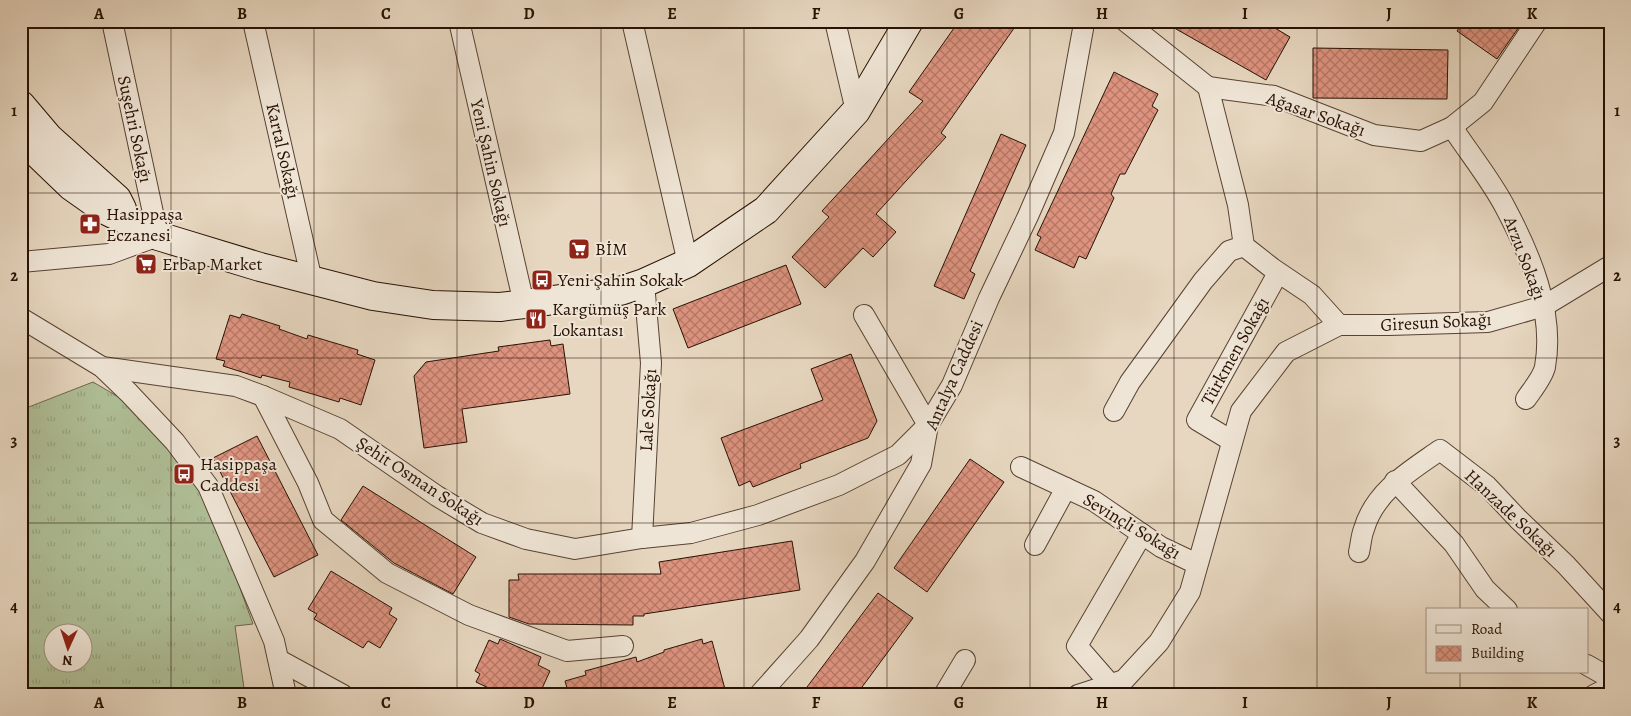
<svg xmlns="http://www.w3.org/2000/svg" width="1631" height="716" font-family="Alegreya,serif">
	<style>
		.grass { fill: url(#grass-tufts); stroke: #6c684d; fill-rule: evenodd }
		.building { fill: url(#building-cross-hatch); stroke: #281103 }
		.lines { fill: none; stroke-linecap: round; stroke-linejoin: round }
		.street-casing { stroke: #584232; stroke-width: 22 }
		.secondary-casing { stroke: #281103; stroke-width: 30 }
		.street { stroke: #efe5d6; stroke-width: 20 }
		.secondary { stroke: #efe5d6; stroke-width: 28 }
		.grid { fill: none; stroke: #281103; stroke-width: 1; stroke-opacity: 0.55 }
		.labels { text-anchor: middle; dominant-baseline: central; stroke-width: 4; stroke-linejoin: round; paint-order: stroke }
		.street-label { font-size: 18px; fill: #281103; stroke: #efe5d6 }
		.poi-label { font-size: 18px; fill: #281103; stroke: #efe5d6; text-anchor: start }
		.neatline { fill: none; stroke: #281103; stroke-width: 2 }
		.grid-label { font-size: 16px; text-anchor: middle; font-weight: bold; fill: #281103 }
	</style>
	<defs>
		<pattern id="grass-tufts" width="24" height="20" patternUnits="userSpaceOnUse" patternTransform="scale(1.25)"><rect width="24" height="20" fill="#afbf97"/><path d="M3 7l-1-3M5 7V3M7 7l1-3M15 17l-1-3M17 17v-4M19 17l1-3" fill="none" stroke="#97a380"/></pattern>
		<pattern id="building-cross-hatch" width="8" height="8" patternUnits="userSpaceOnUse" patternTransform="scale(1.25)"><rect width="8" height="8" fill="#de937f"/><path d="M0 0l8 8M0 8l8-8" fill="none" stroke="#b47766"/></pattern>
	</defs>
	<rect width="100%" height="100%" fill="#e7d7c0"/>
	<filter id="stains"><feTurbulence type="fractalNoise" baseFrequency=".004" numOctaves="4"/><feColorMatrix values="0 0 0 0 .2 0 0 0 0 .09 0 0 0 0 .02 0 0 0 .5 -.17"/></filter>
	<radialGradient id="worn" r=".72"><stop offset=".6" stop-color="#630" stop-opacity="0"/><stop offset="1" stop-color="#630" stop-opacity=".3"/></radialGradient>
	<path class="grass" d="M93,382L139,409L201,480L253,624L235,626L245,695H21V410ZM52,634H82V664H52Z"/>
	<g class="building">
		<path d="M959,21H1019L941,133L946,137L876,214L896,232L873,257L863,248L825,288L792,257L829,217L822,211L923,101L909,92Z"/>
		<path d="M1162,21H1263L1290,37L1266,80Z"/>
		<path d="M1464,21H1523L1497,59L1457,31Z"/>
		<path d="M1313,48L1448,50L1447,99L1313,98Z"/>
		<path d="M1114,72L1158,94L1152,106L1158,110L1125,174H1120L1111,194L1114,198L1086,259L1079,256L1074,268L1035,250L1041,237L1037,235Z"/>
		<path d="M1001,134L1026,145L970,271L975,274L964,299L934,286Z"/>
		<path d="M786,265L801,304L688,348L673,309Z"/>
		<path d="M242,314L280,326L279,329L307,339L308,335L358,350L357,354L375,360L361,405L340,398L339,402L289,387L290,382L262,375L261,378L223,366L225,361L216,359L230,315L240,318Z"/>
		<path d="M550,340L551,346L563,344L570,394L462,409L467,442L424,448L414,376L426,362L499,351L498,347Z"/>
		<path d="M851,354L877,421L868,438L800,464L801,468L753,487L750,481L739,486L721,438L823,400L811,369Z"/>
		<path d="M257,436L318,555L274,577L213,458Z"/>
		<path d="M970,459L1004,482L927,592L894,568Z"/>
		<path d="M363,486L476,557L453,594L394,563L341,520Z"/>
		<path d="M792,541L800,590L644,614V616H633V625L529,624L509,617V580H519L518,574H661L659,562Z"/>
		<path d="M331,571L392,608L389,614L397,619L380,648L368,641L363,648L314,619L317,614L308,609Z"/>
		<path d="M878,593L913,618L868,679L856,695H801Z"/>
		<path d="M500,639L541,657L538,665L550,671L539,695H503L476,682L480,674L475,671L489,640L498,644Z"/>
		<path d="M702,639L703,644L712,641L726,693L718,695H569L565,681L586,675L585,671L636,657L637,662L664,652V650Z"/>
	</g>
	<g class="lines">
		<g class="street-casing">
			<g id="street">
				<path d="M253,21L312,281"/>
				<path d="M459,21L524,304"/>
				<path d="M632,21L688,263"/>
				<path d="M835,21L856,111"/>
				<path d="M1125,21L1208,87"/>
				<path d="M1208,87L1274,96L1374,135L1421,141L1452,127L1483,102L1537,21"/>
				<path d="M1208,87L1238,205L1244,246L1272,268L1312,295L1339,325"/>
				<path d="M1452,127C1469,153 1491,180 1505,207C1530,254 1555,312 1545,367C1543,377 1532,390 1526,399"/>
				<path d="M21,262L109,254L158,236L112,21"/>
				<path d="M21,318L102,367L129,393L175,442L208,486L274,641L286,695"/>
				<path d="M102,367L236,386L263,396L340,429L437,496L482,523L526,539L575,549L642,538L691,533L758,515L839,485L898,455L928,425L864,315"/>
				<path d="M263,396L308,483L323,520L387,573L469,615L567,651L623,646"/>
				<path d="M1114,411L1130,382L1203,281L1229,251L1244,246"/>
				<path d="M1232,441L1197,420L1278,273"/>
				<path d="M1021,467L1094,501L1161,547L1197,564"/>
				<path d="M1395,481L1454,544L1485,589L1507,610"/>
				<path d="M642,538L651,363L644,283"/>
				<path d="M1035,545L1066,488"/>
				<path d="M1359,552C1361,544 1361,536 1364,529C1375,491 1410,471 1440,450L1487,486L1518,519L1566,565L1610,613"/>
				<path d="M279,660L343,695"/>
				<path d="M1587,665L1610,678"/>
				<path d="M1118,693L1077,646L1142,534"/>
				<path d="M759,695L809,639L865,561L921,464L928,425L952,385L989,298L1028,216L1064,133L1083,29V21"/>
				<path d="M944,695L965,660"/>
				<path d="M1078,695L1124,680L1159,642L1190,592L1241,411L1286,352L1339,325H1389L1488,322L1544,306L1610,266"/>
				<path d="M1594,695L1610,687"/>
			</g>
		</g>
		<g class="secondary-casing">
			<g id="secondary">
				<path d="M21,105L49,138L117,199L122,209"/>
				<path d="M21,138L71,186L105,210L158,236L260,267L373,296L433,305L500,307L524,304L620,291L644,283L688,263L766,210L856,111L909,21"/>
			</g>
		</g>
		<use href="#street" class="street"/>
		<use href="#secondary" class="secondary"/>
	</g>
	<path class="grid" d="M171,21V695M314,21V695M457,21V695M601,21V695M744,21V695M887,21V695M1030,21V695M1174,21V695M1317,21V695M1460,21V610M21,193H1610M21,358H1610M21,523H1610M1460,672V695"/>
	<defs>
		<g id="pharmacy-square" transform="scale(1.125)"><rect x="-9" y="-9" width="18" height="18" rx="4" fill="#8f2418" stroke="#efe5d6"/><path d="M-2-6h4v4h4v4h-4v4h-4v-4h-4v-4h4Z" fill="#fff"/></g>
		<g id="supermarket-square" transform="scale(1.125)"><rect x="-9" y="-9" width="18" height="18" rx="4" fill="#8f2418" stroke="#efe5d6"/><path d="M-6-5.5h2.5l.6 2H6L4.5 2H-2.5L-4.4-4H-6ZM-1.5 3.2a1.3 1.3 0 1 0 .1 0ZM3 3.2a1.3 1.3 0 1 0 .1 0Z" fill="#fff"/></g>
		<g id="bus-square" transform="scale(1.125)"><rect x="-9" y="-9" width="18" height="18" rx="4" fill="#8f2418" stroke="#efe5d6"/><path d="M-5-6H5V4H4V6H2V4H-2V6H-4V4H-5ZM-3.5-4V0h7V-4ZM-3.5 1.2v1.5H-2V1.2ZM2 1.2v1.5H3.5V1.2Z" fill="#fff"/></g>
		<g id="restaurant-square" transform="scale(1.125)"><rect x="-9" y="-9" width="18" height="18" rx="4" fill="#8f2418" stroke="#efe5d6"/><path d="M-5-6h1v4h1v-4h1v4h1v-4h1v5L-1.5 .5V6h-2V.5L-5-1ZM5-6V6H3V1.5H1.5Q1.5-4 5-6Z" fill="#fff"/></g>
	</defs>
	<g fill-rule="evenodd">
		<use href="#pharmacy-square" x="90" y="224"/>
		<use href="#supermarket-square" x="579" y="249"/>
		<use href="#supermarket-square" x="146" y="264"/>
		<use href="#bus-square" x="542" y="280"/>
		<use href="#restaurant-square" x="536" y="319"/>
		<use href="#bus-square" x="184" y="474"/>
	</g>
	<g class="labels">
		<g class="street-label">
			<text transform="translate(1316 114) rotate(19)">Ağasar Sokağı</text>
			<text transform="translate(135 129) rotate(78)">Suşehri Sokağı</text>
			<text transform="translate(283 151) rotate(77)">Kartal Sokağı</text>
			<text transform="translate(491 163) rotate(77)">Yeni Şahin Sokağı</text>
			<text transform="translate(1525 258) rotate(69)">Arzu Sokağı</text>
			<text transform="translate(1436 322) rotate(-3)">Giresun Sokağı</text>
			<text transform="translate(1235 351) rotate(-61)">Türkmen Sokağı</text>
			<text transform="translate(954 375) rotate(-66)">Antalya Caddesi</text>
			<text transform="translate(648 410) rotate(-87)">Lale Sokağı</text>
			<text transform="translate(420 481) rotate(33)">Şehit Osman Sokağı</text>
			<text transform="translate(1511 513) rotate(43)">Hanzade Sokağı</text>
			<text transform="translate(1132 526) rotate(31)">Sevinçli Sokağı</text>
		</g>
		<g class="poi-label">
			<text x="106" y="214">Hasippaşa<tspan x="106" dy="21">Eczanesi</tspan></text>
			<text x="595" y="249">BİM</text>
			<text x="162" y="264">Erbap Market</text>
			<text x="558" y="280">Yeni Şahin Sokak</text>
			<text x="552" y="309">Kargümüş Park<tspan x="552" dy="21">Lokantası</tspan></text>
			<text x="200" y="464">Hasippaşa<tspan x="200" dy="21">Caddesi</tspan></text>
		</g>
	</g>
	<rect width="1631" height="716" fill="none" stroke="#e7d7c0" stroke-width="55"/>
	<rect x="1426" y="608" width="162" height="65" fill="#efe5d6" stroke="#9f9082"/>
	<rect x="1436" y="625" width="25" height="8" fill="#efe5d6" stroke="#9f9082"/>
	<text x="1471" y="634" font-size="15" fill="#281103">Road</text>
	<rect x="1436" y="646" width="25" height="15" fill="url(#building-cross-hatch)" stroke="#9f9082"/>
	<text x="1471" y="658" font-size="15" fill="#281103">Building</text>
	<g transform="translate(68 648) rotate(183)"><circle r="24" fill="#efe5d6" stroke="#9f9082"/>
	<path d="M0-4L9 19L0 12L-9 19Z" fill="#8f2418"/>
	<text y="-8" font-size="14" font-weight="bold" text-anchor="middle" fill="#281103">N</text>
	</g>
	<rect x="28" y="28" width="1576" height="660" class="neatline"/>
	<g class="grid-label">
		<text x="99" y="19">A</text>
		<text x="242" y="19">B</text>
		<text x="386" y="19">C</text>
		<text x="529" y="19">D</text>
		<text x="672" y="19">E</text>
		<text x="816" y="19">F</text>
		<text x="959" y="19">G</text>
		<text x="1102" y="19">H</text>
		<text x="1245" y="19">I</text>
		<text x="1389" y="19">J</text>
		<text x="1532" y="19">K</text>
		<text x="14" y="116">1</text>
		<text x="1617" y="116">1</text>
		<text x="14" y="281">2</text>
		<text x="1617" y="281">2</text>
		<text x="14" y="446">3</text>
		<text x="1617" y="446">3</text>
		<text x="14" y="612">4</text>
		<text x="1617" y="612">4</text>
		<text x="99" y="708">A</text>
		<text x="242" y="708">B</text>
		<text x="386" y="708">C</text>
		<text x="529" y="708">D</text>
		<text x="672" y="708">E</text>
		<text x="816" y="708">F</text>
		<text x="959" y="708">G</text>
		<text x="1102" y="708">H</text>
		<text x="1245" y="708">I</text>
		<text x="1389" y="708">J</text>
		<text x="1532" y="708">K</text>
	</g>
	<rect width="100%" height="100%" filter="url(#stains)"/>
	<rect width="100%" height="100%" fill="url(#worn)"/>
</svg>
